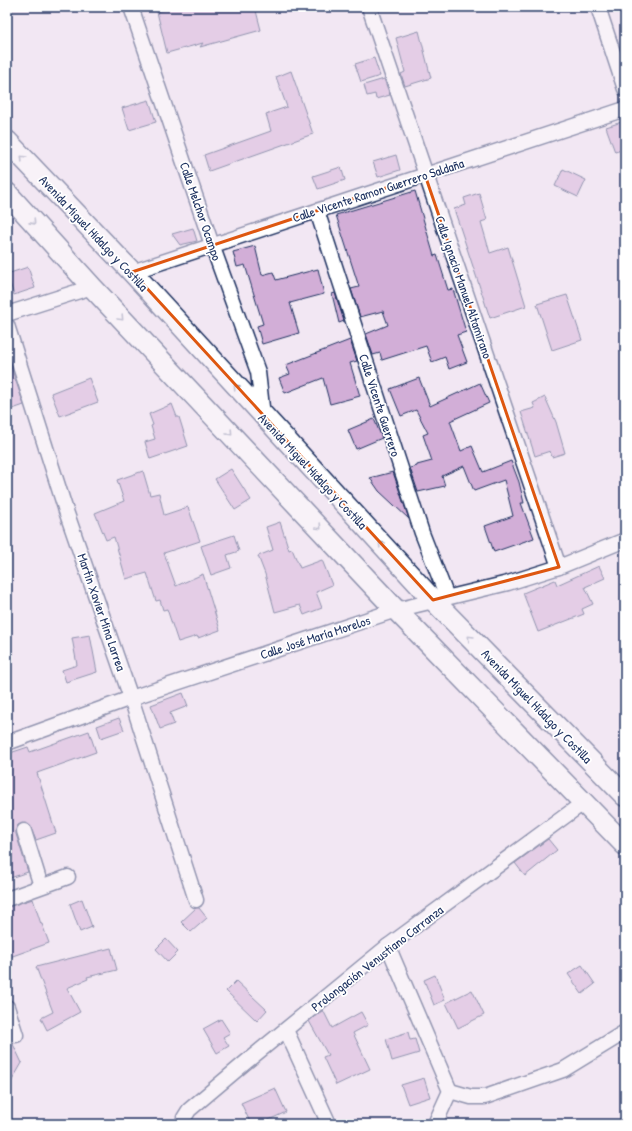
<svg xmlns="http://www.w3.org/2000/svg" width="632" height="1131" font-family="'Patrick Hand',sans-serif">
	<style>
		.building { fill: #d2aed7; stroke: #1b2f5e }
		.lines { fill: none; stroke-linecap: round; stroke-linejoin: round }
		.minor-casing { stroke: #1b2f5e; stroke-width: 17 }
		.secondary-casing { stroke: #1b2f5e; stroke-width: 23 }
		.minor { stroke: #fff; stroke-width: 14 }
		.secondary { stroke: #fff; stroke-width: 20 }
		.oneway { stroke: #8d97ae }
		.marked { fill: none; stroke: #de5710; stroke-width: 3; stroke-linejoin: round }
		.labels { text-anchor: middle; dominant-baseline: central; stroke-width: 3.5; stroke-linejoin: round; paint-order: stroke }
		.street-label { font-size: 13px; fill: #1b2f5e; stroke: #fff }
	</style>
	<rect width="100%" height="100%" fill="#f2e7f3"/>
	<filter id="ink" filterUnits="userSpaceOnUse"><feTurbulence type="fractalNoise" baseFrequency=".025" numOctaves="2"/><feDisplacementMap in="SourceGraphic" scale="8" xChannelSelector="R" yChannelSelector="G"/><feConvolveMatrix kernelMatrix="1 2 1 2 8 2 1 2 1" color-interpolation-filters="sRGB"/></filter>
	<g filter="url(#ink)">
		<g class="building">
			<path d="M173,7H255L261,30L200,47L203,43L167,53L157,12Z"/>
			<path d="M419,31L431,78L405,86L401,74L405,72L396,38Z"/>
			<path d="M374,58L380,76L361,82L355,64Z"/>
			<path d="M291,71L313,134L209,171L204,155L271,131L266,114L287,107L276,77Z"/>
			<path d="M384,79L390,95L376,99L375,94L367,96L364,85Z"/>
			<path d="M149,100L156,122L129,130L122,108Z"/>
			<path d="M625,121V149L615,152L606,127Z"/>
			<path d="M396,155L400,170L378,177L373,162Z"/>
			<path d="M341,167L345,180L318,189L313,176Z"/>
			<path d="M563,169L586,180L578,197L555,186Z"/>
			<path d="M415,191L434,256L437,255L448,290L453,289L466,332L457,335L467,362L449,369L445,357L432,362L426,346L382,360L380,353L373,355L366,334L388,325L383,311L360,317L351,289L359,287L336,215Z"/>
			<path d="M479,193L487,220L481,222L490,253L508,247L526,306L490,318L454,209L466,205L464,198Z"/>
			<path d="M193,228L197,241L180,245L172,234Z"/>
			<path d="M255,246L262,275L273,272L276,280L318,269L324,294L290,303L299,333L262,344L257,326L263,324L245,265L237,267L233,252Z"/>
			<path d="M28,267L35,288L14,295L7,274Z"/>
			<path d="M335,293L344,321L339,323L332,294Z"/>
			<path d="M567,295L582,340L552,350L537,304Z"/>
			<path d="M350,340L357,361L350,363L360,396L330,404L323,378L285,393L279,378L290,374L286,365Z"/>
			<path d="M7,355L24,405L7,411Z"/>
			<path d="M89,378L98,402L60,416L51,393Z"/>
			<path d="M419,378L430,406L480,383L489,403L450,421L461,451L472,446L483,472L511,461L519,482L524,503H521L534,538L494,552L485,526L513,516L504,480L474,491L464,466L442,476L445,486L418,492L410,468L417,466V465L432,461L423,435L428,433L416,410L401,416L390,389Z"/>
			<path d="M545,397L556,422L565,453L552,457L550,451L535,456L521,412L535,408L533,403Z"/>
			<path d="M172,404L177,417H179L188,446L150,459L145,442L155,439L151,426L153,425L149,414Z"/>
			<path d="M374,419L382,438L356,449L348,430Z"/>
			<path d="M231,469L251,500L235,510L215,479Z"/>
			<path d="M143,471L150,495L159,493L164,515L188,507L200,541L164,553L176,586L203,574L220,630L198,638L197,636L178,642L167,609L163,610L160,600L156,601L147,573L126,579L114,537L106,540L95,513L124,501L117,480Z"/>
			<path d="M393,472L409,519L379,491L370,478Z"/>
			<path d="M280,522L289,550L292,549L300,568L322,560L332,585L316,592L322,608L304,615L300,605L275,612L265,574L258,556L273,550L266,527Z"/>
			<path d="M234,535L239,551L227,555L231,568L211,575L201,546Z"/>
			<path d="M599,566L605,578L585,587L593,604L582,609L584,614L538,632L523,593L555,580L557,585Z"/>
			<path d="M90,635L97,672L66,682L62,670L77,665L72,638Z"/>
			<path d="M183,693L188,706L170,713L174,724L160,729L151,705Z"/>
			<path d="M119,718L124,730L101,738L97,726Z"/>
			<path d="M89,731L96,752L37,773L56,833L36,840L29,825L22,823L18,825L16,829V834L28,872L7,879V754L28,747L30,752Z"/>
			<path d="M548,839L557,850L525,876L515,863Z"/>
			<path d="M33,899L41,924H42L49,943L7,958V907Z"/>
			<path d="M82,899L92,927L80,932L70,904Z"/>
			<path d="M196,908H199L207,918L191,932L181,922Z"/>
			<path d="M166,939L178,952L168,962L156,949Z"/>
			<path d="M111,948L117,970L87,977L88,979L67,988L80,1012L47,1030L41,1018L53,1012L36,967Z"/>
			<path d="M582,965L595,984L582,994L568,974Z"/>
			<path d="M435,975L445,1000L434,1005L424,980Z"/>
			<path d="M236,981L267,1010L257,1021L226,991Z"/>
			<path d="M472,990L484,1015L458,1028L446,1003Z"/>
			<path d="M323,1010L332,1028L361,1012L368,1025L353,1033L370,1069L336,1085L323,1057L328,1055L309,1021Z"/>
			<path d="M221,1019L230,1033L223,1037L229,1046L217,1053L203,1029Z"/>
			<path d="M408,1032L410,1040L415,1039L419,1053L392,1061L386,1039Z"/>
			<path d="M7,1035L10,1041L12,1042L22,1063L7,1089Z"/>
			<path d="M424,1078L430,1097L408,1104L401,1085Z"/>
			<path d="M275,1088L286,1112L260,1124H251L241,1103Z"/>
		</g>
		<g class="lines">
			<g class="minor-casing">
				<g id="minor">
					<path d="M131,7L212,245L258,372L263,416"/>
					<path d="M369,7L559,567"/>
					<path d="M598,7L625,89"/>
					<path d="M317,211L422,533L447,597"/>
					<path d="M132,272L625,109"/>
					<path d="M7,314L92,287"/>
					<path d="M7,325L66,511L131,698L196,900"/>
					<path d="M7,743L131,698L396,610L508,583L559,567L625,540"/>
					<path d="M24,831L41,886"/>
					<path d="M7,899L68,877"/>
					<path d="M388,946L450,1091L435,1124"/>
					<path d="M7,1007L16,1035"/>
					<path d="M286,1030L329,1124"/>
					<path d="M450,1091L471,1097H485L563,1070L625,1032"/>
					<path d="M183,1124L184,1118L189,1110L246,1062L388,946L583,803"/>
				</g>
			</g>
			<g class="secondary-casing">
				<g id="secondary">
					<path d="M7,141L132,272L433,600L625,796"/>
					<path d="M7,193L92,287L396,610L625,845"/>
				</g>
			</g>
			<use href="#minor" class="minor"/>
			<use href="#secondary" class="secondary"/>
		</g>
		<defs><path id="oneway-chevron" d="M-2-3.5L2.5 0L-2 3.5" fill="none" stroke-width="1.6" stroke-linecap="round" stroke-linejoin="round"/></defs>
		<g class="oneway">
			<use href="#oneway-chevron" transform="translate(23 158) rotate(-134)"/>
			<use href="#oneway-chevron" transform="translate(33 222) rotate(48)"/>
			<use href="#oneway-chevron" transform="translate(121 318) rotate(47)"/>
			<use href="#oneway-chevron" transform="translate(236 387) rotate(-132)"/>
			<use href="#oneway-chevron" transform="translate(230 433) rotate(47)"/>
			<use href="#oneway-chevron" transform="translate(319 527) rotate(47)"/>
			<use href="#oneway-chevron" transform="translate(381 544) rotate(-133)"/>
			<use href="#oneway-chevron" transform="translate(470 638) rotate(-134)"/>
		</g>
	</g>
	<path d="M0 0H632V1131H0ZM425,175L559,567L433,600L132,272Z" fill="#f2e7f3" fill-opacity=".55" fill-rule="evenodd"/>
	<path class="marked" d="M425,175L559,567L433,600L132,272Z"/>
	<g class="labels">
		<g class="street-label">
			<text transform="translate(378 190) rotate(-18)">Calle Vicente Ramon Guerrero Saldaña</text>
			<text transform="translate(201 211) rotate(71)">Calle Melchor Ocampo</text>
			<text transform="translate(94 233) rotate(47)">Avenida Miguel Hidalgo y Costilla</text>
			<text transform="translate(464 287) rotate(71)">Calle Ignacio Manuel Altamirano</text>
			<text transform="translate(380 405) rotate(72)">Calle Vicente Guerrero</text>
			<text transform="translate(313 471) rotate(47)">Avenida Miguel Hidalgo y Costilla</text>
			<text transform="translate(102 612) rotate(71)">Martín Xavier Mina Larrea</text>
			<text transform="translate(315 637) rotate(-18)">Calle José María Morelos</text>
			<text transform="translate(537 706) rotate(46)">Avenida Miguel Hidalgo y Costilla</text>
			<text transform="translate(377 958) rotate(-38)">Prolongación Venustiano Carranza</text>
		</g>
	</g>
	<rect width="632" height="1131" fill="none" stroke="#fff" stroke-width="24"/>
	<rect x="12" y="12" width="608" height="1107" fill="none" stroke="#1b2f5e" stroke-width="1.5" filter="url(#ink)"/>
</svg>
